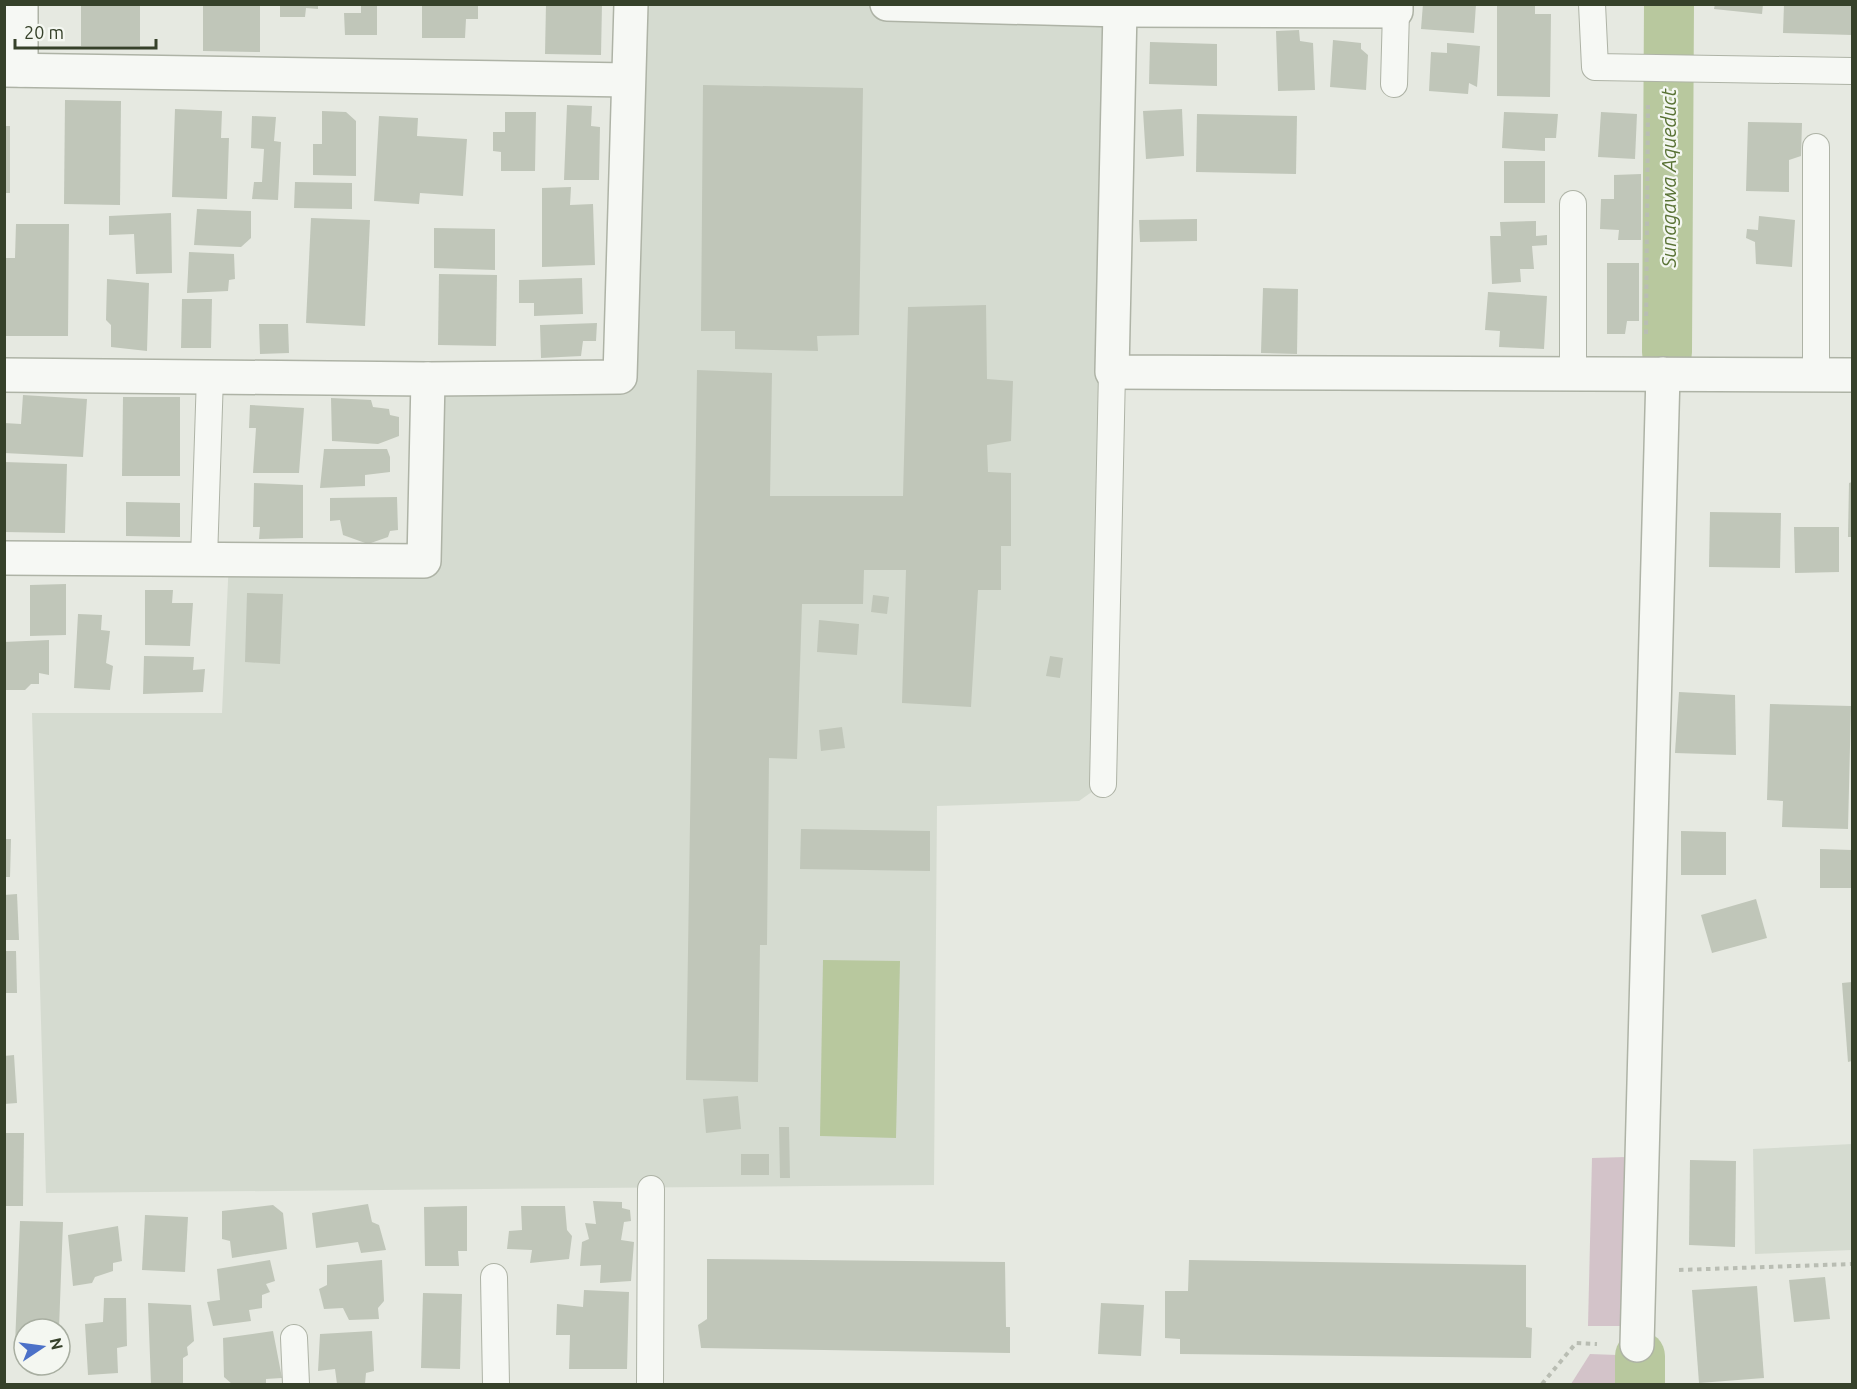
<svg xmlns="http://www.w3.org/2000/svg" width="1857" height="1389" font-family="Ubuntu,sans-serif">
	<style>
		.built { fill: #d5dbd0 }
		.park { fill: #d3c3c9 }
		.water { fill: #b8c89e }
		.lines { fill: none; stroke-linecap: round; stroke-linejoin: round }
		.canal { stroke: #b8c89e; stroke-width: 50 }
		.building { fill: #c0c6b9 }
		.lane-casing { stroke: #aeb3a6; stroke-width: 28 }
		.street-casing { stroke: #aeb3a6; stroke-width: 36 }
		.path { stroke: #b9bdb3; stroke-width: 4; stroke-dasharray: 4.5 4.5; stroke-linecap: butt }
		.lane { stroke: #f6f8f4; stroke-width: 26 }
		.street { stroke: #f6f8f4; stroke-width: 33 }
		.labels { text-anchor: middle; dominant-baseline: central; stroke-width: 4.5; stroke-linejoin: round; paint-order: stroke }
		.water-label { font-size: 20px; font-style: italic; fill: #5a7336; stroke: #f4f7f1 }
	</style>
	<rect width="100%" height="100%" fill="#e6e9e1"/>
	<g class="built">
		<path d="M887,4L1120,10L1103,784L1079,801L937,806L934,1185L46,1193L32,713H222L229,559L424,561L428,379L603,376L631,5Z"/>
		<path d="M1852,1144V1250L1755,1254L1753,1149Z"/>
	</g>
	<g class="park">
		<path d="M1626,1157L1622,1326H1588L1592,1158Z"/>
		<path d="M1590,1354L1617,1355L1616,1384H1571Z"/>
	</g>
	<path class="water" d="M823,960L900,961L896,1138L820,1136Z"/>
	<g class="lines">
		<g class="canal">
			<path d="M1667,352L1669,4"/>
			<path d="M1640,1384V1356"/>
		</g>
	</g>
	<g class="building">
		<rect x="81" y="4" width="59" height="42"/>
		<path d="M203,4H260V52L203,51Z"/>
		<path d="M280,4H318V9L306,8L305,17H280Z"/>
		<path d="M361,4H377V35H345L344,13H361Z"/>
		<path d="M422,4H478V19H466L465,38H422Z"/>
		<path d="M546,4H602L601,55L545,54Z"/>
		<path d="M1423,4H1476L1474,33L1421,29Z"/>
		<path d="M1497,4H1535V14H1551L1550,97L1497,96Z"/>
		<path d="M1715,4H1763L1762,14L1714,9Z"/>
		<path d="M1784,4H1852V35L1783,33Z"/>
		<path d="M1299,30L1300,41L1313,43L1315,90L1278,91L1276,31Z"/>
		<path d="M1333,40L1361,43V49L1368,55L1366,90L1330,87Z"/>
		<path d="M1150,42L1217,44V86L1149,84Z"/>
		<path d="M1447,43L1480,46L1477,87L1469,83L1468,94L1429,91L1431,52L1447,53Z"/>
		<path d="M703,85L863,88L859,335L817,336L818,351L735,349V331H701Z"/>
		<path d="M65,100L121,101L120,205L64,204Z"/>
		<path d="M567,105L592,106L591,126L600,127L599,180H564Z"/>
		<path d="M175,109L222,111L221,138H229L227,199L172,197Z"/>
		<path d="M1182,109L1184,156L1146,159L1143,111Z"/>
		<path d="M322,111L346,112L356,121V176L313,175V144H322Z"/>
		<path d="M505,112H536L535,171H501V152L493,151V132H505Z"/>
		<path d="M1504,112L1558,114L1556,138H1545V151L1502,148Z"/>
		<path d="M1601,112L1637,114L1635,159L1598,157Z"/>
		<path d="M1197,114L1297,116L1296,174L1196,172Z"/>
		<path d="M252,116L276,117L274,141L281,142L278,200L252,199L254,182H262L264,149L251,148Z"/>
		<path d="M379,116L418,118L417,136L467,139L463,196L420,193L419,204L374,201Z"/>
		<path d="M1748,122L1802,123L1801,156L1789,160V192L1746,191Z"/>
		<rect x="4" y="126" width="6" height="67"/>
		<rect x="1504" y="161" width="41" height="42"/>
		<path d="M1641,174V240H1618L1619,230L1600,229L1601,199H1614V175Z"/>
		<path d="M295,182L352,183V209L294,208Z"/>
		<path d="M571,187L570,205L593,204L595,265L542,267V188Z"/>
		<path d="M197,209L251,211V238L241,247L194,245Z"/>
		<path d="M171,213L172,273L136,274L134,234L109,235V216Z"/>
		<path d="M1759,216L1795,220L1792,267L1756,264L1755,242L1746,238L1747,229L1758,230Z"/>
		<path d="M311,218L370,220L365,326L306,323Z"/>
		<path d="M1197,219V241L1140,242L1139,220Z"/>
		<path d="M1536,221V236L1547,235V245L1532,246L1534,269H1520L1521,282L1492,284L1490,236H1501L1500,222Z"/>
		<path d="M16,224H69L68,336H4V258H15Z"/>
		<path d="M434,228L495,229V270L434,268Z"/>
		<path d="M189,252L234,254L235,279L229,280L228,291L187,293Z"/>
		<path d="M1607,263H1639V321H1627L1625,334H1607Z"/>
		<path d="M439,274L497,275L496,346L438,345Z"/>
		<path d="M582,278L583,314L534,316V303H519V280Z"/>
		<path d="M107,279L149,283L147,351L111,347V325L106,320Z"/>
		<path d="M1263,288L1298,289L1297,354L1261,353Z"/>
		<path d="M1488,292L1547,296L1544,349L1499,347L1500,331L1485,330Z"/>
		<path d="M182,299H212L211,348H181Z"/>
		<path d="M986,305L987,379L1013,381L1011,441L987,445L988,472L1011,473V546H1001V590H978L971,707L902,703L906,570H864L863,604H802L797,759L769,758L767,945H760L758,1082L686,1080L697,370L772,373L770,496H903L908,307Z"/>
		<path d="M597,323L596,341H583L581,356L541,358L540,325Z"/>
		<path d="M259,324H288L289,353L260,354Z"/>
		<path d="M23,395L87,399L83,457L4,453V423L21,424Z"/>
		<path d="M123,397H180V476H122Z"/>
		<path d="M331,398L371,400L373,407L389,409L390,415L399,417V436L378,444L332,441Z"/>
		<path d="M250,405L304,408L299,473H253L256,428H249Z"/>
		<path d="M324,449H387L390,457V472L365,475V486L320,488Z"/>
		<path d="M4,462L67,464L65,533L4,532Z"/>
		<path d="M1852,482V537H1848L1849,483Z"/>
		<path d="M254,483L303,485V538L259,539L260,527H253Z"/>
		<path d="M397,497L398,530L390,531L388,537L368,544L343,535L340,520L330,521V498Z"/>
		<path d="M126,502L180,503V537L126,536Z"/>
		<path d="M1710,512L1781,513L1780,568L1709,567Z"/>
		<path d="M1794,527H1839V572L1795,573Z"/>
		<path d="M66,584V635L30,636V585Z"/>
		<path d="M145,590H173L172,603H193L190,646L145,645Z"/>
		<path d="M247,593L283,594L280,664L245,662Z"/>
		<path d="M873,595L889,597L887,614L871,612Z"/>
		<path d="M78,614L102,615L101,630L110,631L106,663L113,666L110,690L74,688Z"/>
		<path d="M819,620L859,624L857,655L817,652Z"/>
		<path d="M49,640V675L39,673V684H31L25,690H4V642Z"/>
		<path d="M144,656L194,657L193,670L205,669L203,692L143,694Z"/>
		<path d="M1050,656L1063,658L1060,678L1046,676Z"/>
		<path d="M1679,692L1735,695L1736,755L1675,753Z"/>
		<path d="M1770,704L1851,706L1848,829L1782,827L1783,801L1767,800Z"/>
		<path d="M842,727L845,748L821,751L819,730Z"/>
		<path d="M801,829L930,831V871L800,869Z"/>
		<path d="M1681,831L1726,832V875H1681Z"/>
		<path d="M4,839H11L10,877H4Z"/>
		<path d="M1820,849L1852,850V888H1820Z"/>
		<path d="M17,894L19,940H4V895Z"/>
		<path d="M1756,899L1767,938L1712,953L1701,915Z"/>
		<path d="M4,951H16L17,993H4Z"/>
		<path d="M1852,982V1061L1848,1062L1842,983Z"/>
		<path d="M14,1055L17,1103L4,1104V1056Z"/>
		<path d="M738,1096L741,1129L706,1133L703,1099Z"/>
		<path d="M779,1127H789L790,1178H780Z"/>
		<path d="M4,1133H24L23,1206H4Z"/>
		<rect x="741" y="1154" width="28" height="21"/>
		<path d="M1690,1160L1736,1161L1735,1247L1689,1245Z"/>
		<path d="M593,1201L622,1202V1208L630,1210L631,1221L624,1222L621,1240L634,1242L631,1281L600,1283L601,1265L580,1266L582,1242L589,1239L585,1223L596,1224Z"/>
		<path d="M368,1204L372,1222L379,1225L386,1250L361,1253L358,1242L316,1248L312,1213Z"/>
		<path d="M273,1205L283,1213L287,1249L232,1258L230,1241L222,1239V1211Z"/>
		<path d="M467,1206V1251H458L459,1266H425L424,1207Z"/>
		<path d="M521,1206H565L567,1230L572,1236L569,1259L530,1263L532,1250L507,1249L509,1231L522,1230Z"/>
		<path d="M145,1215L188,1217L185,1272L142,1270Z"/>
		<path d="M20,1221L63,1222L59,1329H24V1345H15Z"/>
		<path d="M118,1226L122,1261L113,1263V1271L95,1277L92,1283L73,1286L68,1235Z"/>
		<path d="M707,1259L1005,1262L1006,1327H1010V1353L701,1348L698,1325L707,1319Z"/>
		<path d="M270,1260L275,1281L266,1284L270,1292L262,1295V1308L249,1310L251,1321L213,1326L207,1302L220,1300L217,1269Z"/>
		<path d="M382,1260L384,1301L378,1308L379,1319L349,1320L343,1308L324,1309L319,1289L327,1285V1265Z"/>
		<path d="M1189,1260L1526,1265V1327L1532,1328L1531,1358L1180,1354V1339L1165,1338V1291H1188Z"/>
		<path d="M1825,1277L1830,1319L1794,1322L1789,1280Z"/>
		<path d="M1757,1286L1764,1378L1699,1383L1692,1290Z"/>
		<path d="M584,1290L629,1292L627,1369H569L570,1335H556L557,1304L583,1307Z"/>
		<path d="M423,1293L462,1294L460,1369L421,1368Z"/>
		<path d="M104,1298H126L127,1346L117,1348L118,1373L88,1375L85,1324L103,1322Z"/>
		<path d="M148,1303L191,1305L194,1341L187,1347L188,1355L183,1358V1384H151Z"/>
		<path d="M1101,1303L1144,1305L1141,1356L1098,1354Z"/>
		<path d="M273,1331L282,1378L266,1379V1384H232L224,1377L223,1338Z"/>
		<path d="M372,1331L374,1371L366,1373L365,1384H337L335,1369L318,1371L320,1334Z"/>
	</g>
	<g class="lines">
		<g class="lane-casing">
			<g id="lane">
				<path d="M1592,4L1595,67L1852,71"/>
				<path d="M1394,84L1396,11"/>
				<path d="M1573,372V204"/>
				<path d="M1816,375V147"/>
				<path d="M204,559L210,376"/>
				<path d="M1103,784L1112,372"/>
				<path d="M494,1277L496,1384"/>
				<path d="M294,1338L296,1384"/>
				<path d="M650,1384L651,1189"/>
			</g>
		</g>
		<g class="street-casing">
			<g id="street">
				<path d="M887,4L1120,10L1396,11V4"/>
				<path d="M1120,10L1112,372L1852,375"/>
				<path d="M4,70L628,80"/>
				<path d="M21,70V4"/>
				<path d="M4,375L428,379L620,377L631,4"/>
				<path d="M4,558L424,561L428,379"/>
				<path d="M1637,1345L1663,374"/>
			</g>
		</g>
		<g class="path">
			<path d="M1646,334L1648,105"/>
			<path d="M1679,1270L1852,1264"/>
			<path d="M1542,1384L1576,1343L1597,1344"/>
		</g>
		<use href="#lane" class="lane"/>
		<use href="#street" class="street"/>
	</g>
	<g class="labels">
		<g class="water-label">
			<text transform="translate(1668 178) rotate(-90)">Sunagawa Aqueduct</text>
		</g>
	</g>
	<rect width="1857" height="1389" fill="none" stroke="#36412a" stroke-width="12"/>
	<g transform="translate(42 1347) rotate(77)"><circle r="28" fill="#f4f7f1" stroke="#a8aea1" stroke-width="1.5"/>
	<path d="M0-4.5L10 22L0 15L-10 22Z" fill="#4c71c8"/>
	<text y="-9" font-size="16" font-weight="bold" text-anchor="middle" fill="#36412a">N</text>
	</g>
	<path d="M15 39v9h141v-9" fill="none" stroke="#36412a" stroke-width="3"/>
	<text x="24" y="39" font-size="18" fill="#36412a" stroke="#f4f7f1" stroke-width="4.5" paint-order="stroke">20 m</text>
</svg>
